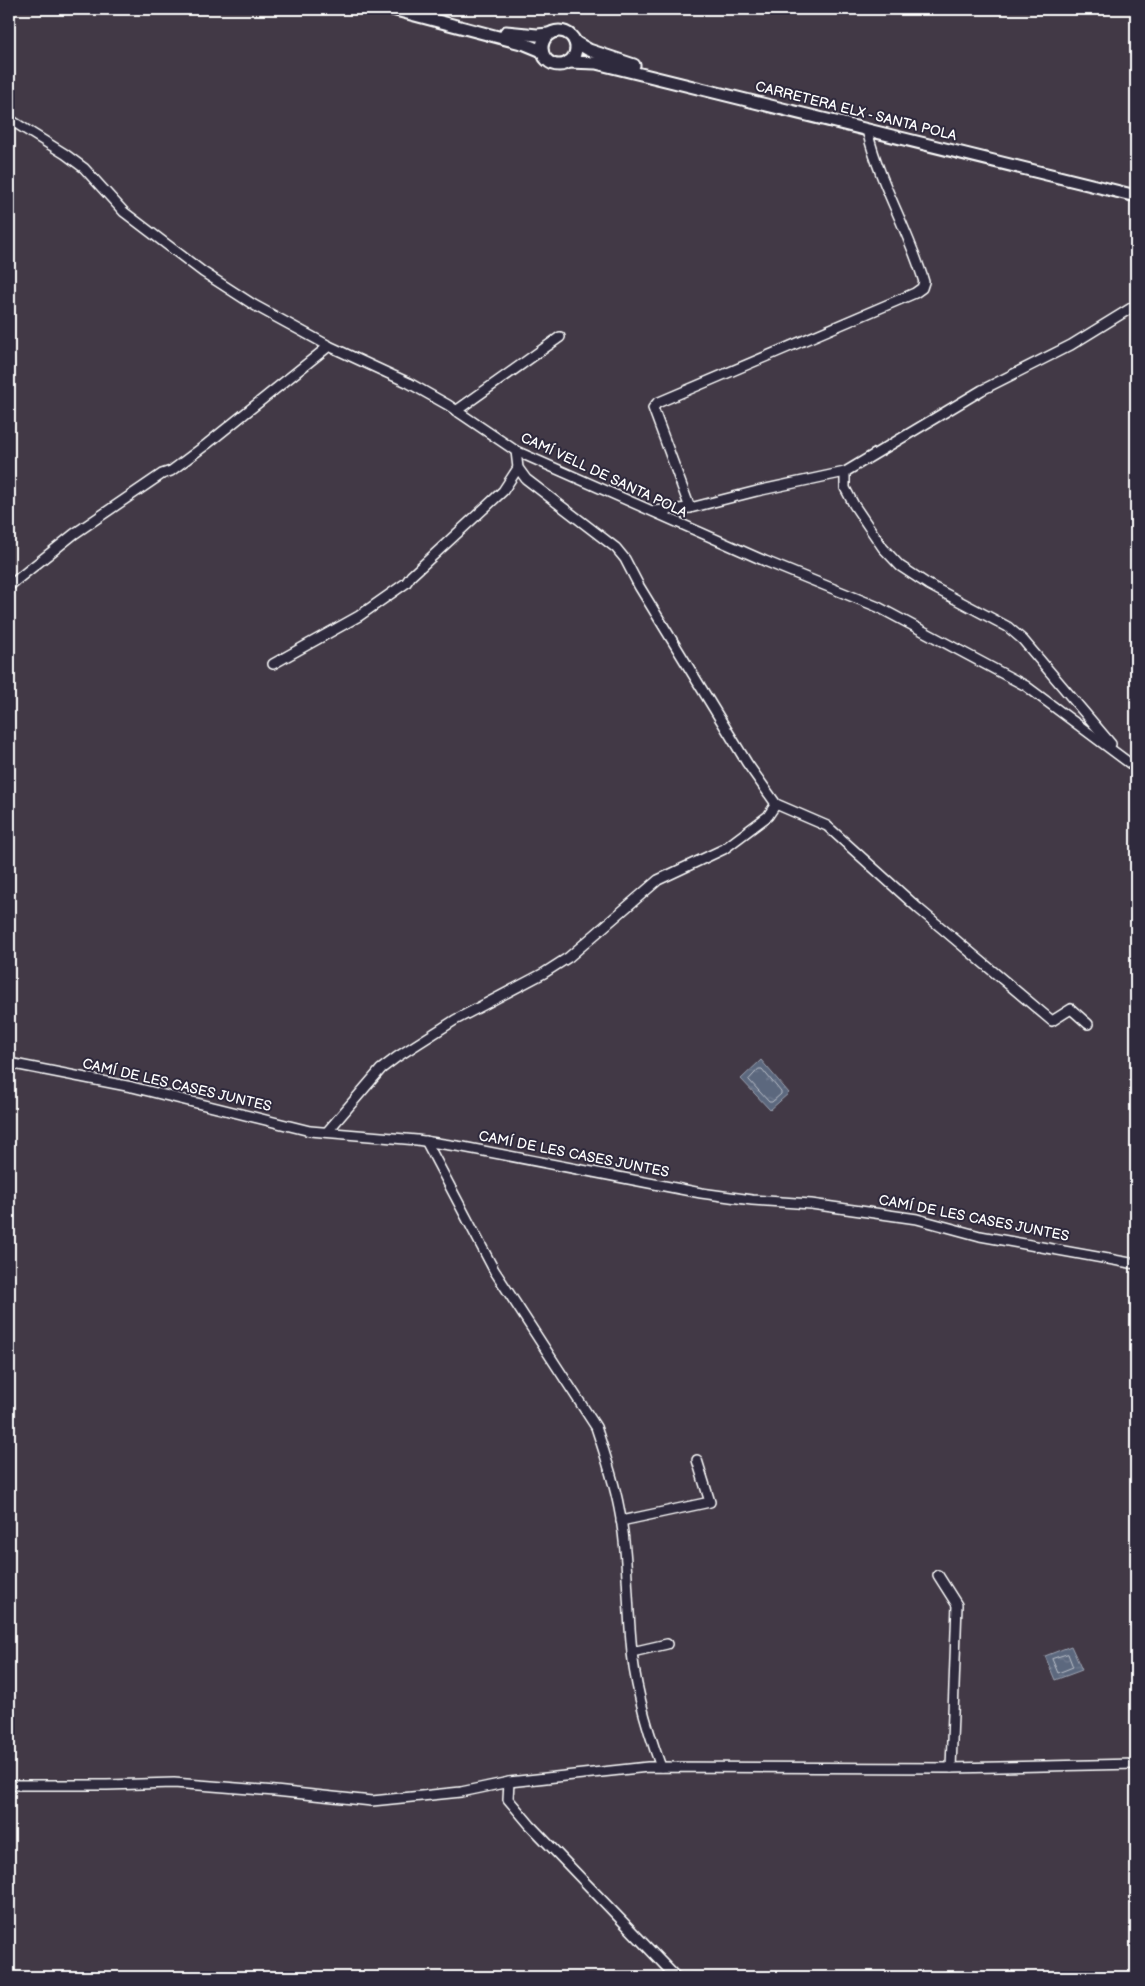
<svg xmlns="http://www.w3.org/2000/svg" width="1145" height="1986" font-family="'Balsamiq Sans',sans-serif">
	<style>
		.water { fill: url(#water-ripples); stroke: #9da4b2 }
		.lines { fill: none; stroke-linecap: round; stroke-linejoin: round }
		.shore { stroke: #bdc2cb; stroke-width: 1 }
		.street-casing { stroke: #fff; stroke-width: 12 }
		.secondary-casing { stroke: #fff; stroke-width: 15 }
		.street { stroke: #2f2a3d; stroke-width: 9 }
		.secondary { stroke: #2f2a3d; stroke-width: 11 }
		.labels { text-anchor: middle; dominant-baseline: central; stroke-width: 4; stroke-linejoin: round; paint-order: stroke }
		.street-label { font-size: 14px; fill: #fff; stroke: #2f2a3d }
	</style>
	<defs>
		<pattern id="water-ripples" width="26" height="14" patternUnits="userSpaceOnUse" patternTransform="scale(1.25)"><rect width="26" height="14" fill="#5b677e"/><path d="M2 4q2-2 4 0t4 0M15 11q2-2 4 0t4 0" fill="none" stroke="#747e91"/></pattern>
	</defs>
	<rect width="100%" height="100%" fill="#423946"/>
	<filter id="ink" filterUnits="userSpaceOnUse"><feTurbulence type="fractalNoise" baseFrequency=".02" numOctaves="2"/><feDisplacementMap in="SourceGraphic" scale="10" xChannelSelector="R" yChannelSelector="G"/><feConvolveMatrix kernelMatrix="1 2 1 2 8 2 1 2 1" color-interpolation-filters="sRGB"/></filter>
	<g filter="url(#ink)">
		<g class="water">
			<path d="M761,1060L789,1093L770,1110L741,1079Z"/>
			<path d="M1071,1646L1082,1670L1055,1680L1045,1656Z"/>
		</g>
		<g class="lines">
			<g class="shore">
				<path d="M759,1069H762L781,1092V1094L772,1102H769L749,1080Z"/>
				<path d="M1068,1654L1073,1667L1058,1673L1052,1659Z"/>
			</g>
			<g class="street-casing">
				<g id="street">
					<path d="M9,119L65,154L84,168L124,212L203,272L254,305L329,346L409,383L448,405L516,451L765,561L878,607L1026,686L1136,768"/>
					<path d="M456,411L560,337"/>
					<path d="M516,451L518,468L526,479L616,548L625,559L639,586L747,763L776,804L827,826L919,909L1052,1021L1071,1009L1088,1024"/>
					<path d="M845,472V488L854,505L883,548L900,566L929,585L1008,627L1023,640L1111,744"/>
					<path d="M690,508L653,408L657,403L915,293L922,288L924,282C909,231 881,186 868,134V130"/>
					<path d="M653,511L690,508L757,491L845,472L982,390L1071,345L1136,305"/>
					<path d="M9,586L74,534L162,474L171,471L207,444L329,346"/>
					<path d="M273,664L359,616L406,583L411,576L503,491L518,468"/>
					<path d="M9,1063L132,1087L310,1131L417,1140L463,1147L701,1193L752,1200L811,1204L917,1219L980,1236L1136,1264"/>
					<path d="M327,1132L381,1069L397,1057L455,1020L544,973L569,957L658,880L724,849L768,816L776,804"/>
					<path d="M426,1141L494,1270L596,1427C605,1454 614,1481 619,1508C628,1552 627,1597 631,1641C634,1685 646,1726 661,1767"/>
					<path d="M621,1521L710,1502L697,1460"/>
					<path d="M938,1575L957,1605L951,1768"/>
					<path d="M632,1652L667,1644"/>
					<path d="M509,1782L508,1799L530,1825L676,1977"/>
					<path d="M9,1785H107L174,1783L275,1791L372,1801L461,1792L509,1782L648,1767L951,1768L1136,1764"/>
				</g>
			</g>
			<g class="secondary-casing">
				<g id="secondary">
					<path d="M392,9L525,44L542,51"/>
					<circle cx="559" cy="48" r="17"/>
					<path d="M506,32L537,35L549,34"/>
					<path d="M575,42L589,50L634,65"/>
					<path d="M568,62L596,63L1136,196"/>
				</g>
			</g>
			<use href="#street" class="street"/>
			<use href="#secondary" class="secondary"/>
		</g>
	</g>
	<g class="labels">
		<g class="street-label">
			<text transform="translate(856 111) rotate(14)">CARRETERA ELX - SANTA POLA</text>
			<text transform="translate(604 475) rotate(25)">CAMÍ VELL DE SANTA POLA</text>
			<text transform="translate(177 1085) rotate(13)">CAMÍ DE LES CASES JUNTES</text>
			<text transform="translate(574 1154) rotate(11)">CAMÍ DE LES CASES JUNTES</text>
			<text transform="translate(974 1218) rotate(11)">CAMÍ DE LES CASES JUNTES</text>
		</g>
	</g>
	<rect width="1145" height="1986" fill="none" stroke="#2f2a3d" stroke-width="30"/>
	<rect x="15" y="15" width="1115" height="1956" fill="none" stroke="#fff" stroke-width="2" filter="url(#ink)"/>
</svg>
